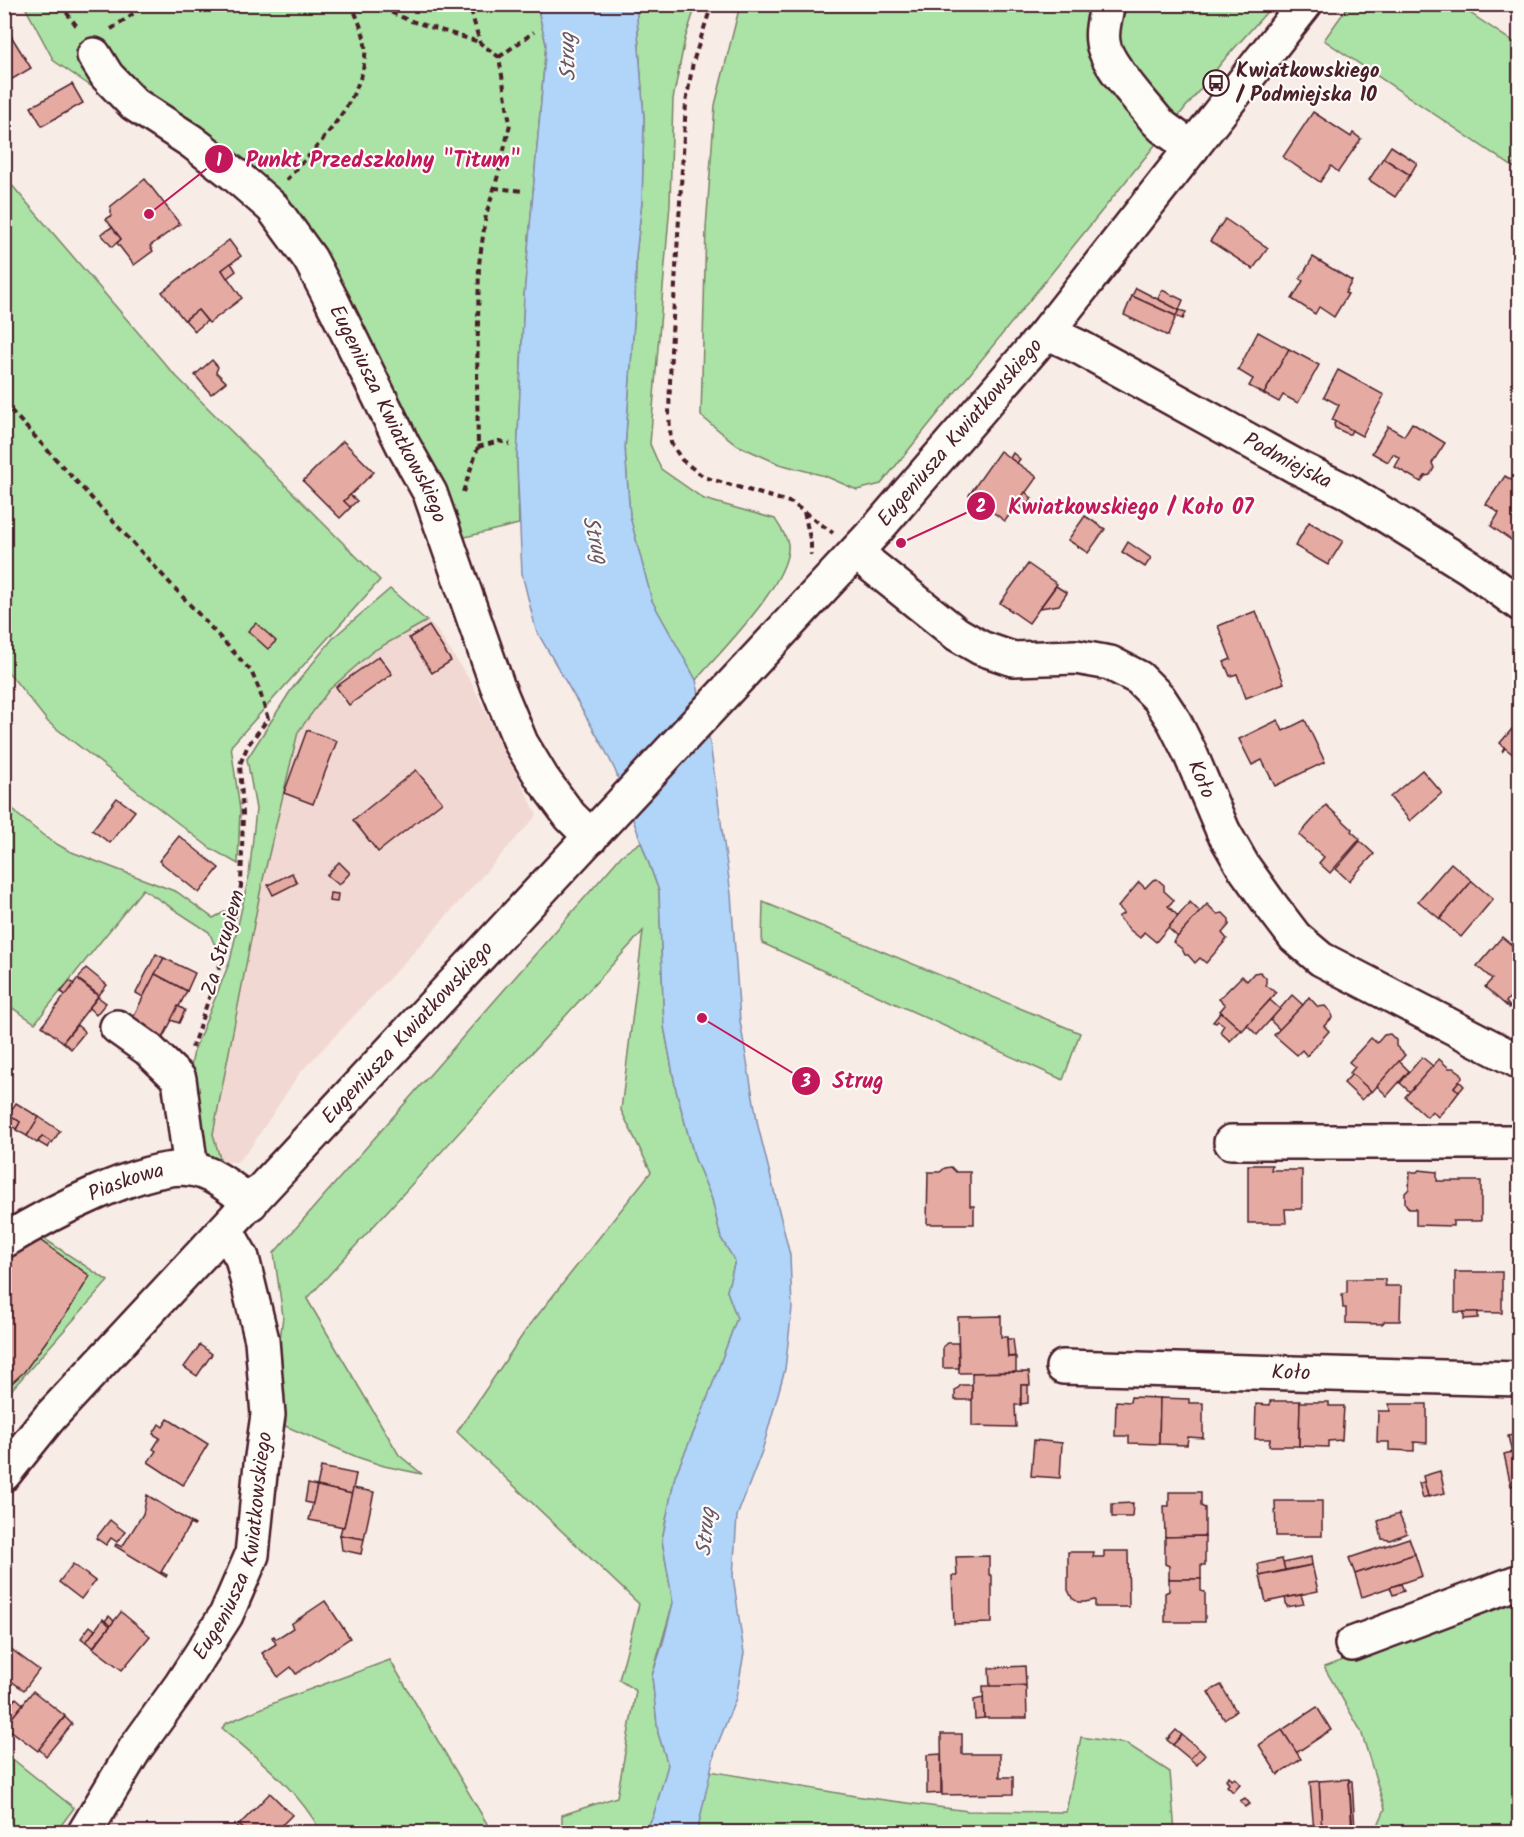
<svg xmlns="http://www.w3.org/2000/svg" width="1524" height="1837" font-family="Kalam,sans-serif">
	<style>
		.built { fill: #f2d8d2 }
		.green { fill: #abe2a5; stroke: #7a8068; stroke-width: 1.5 }
		.water { fill: #b0d5f9; stroke: #878ca7; stroke-width: 1.5 }
		.building { fill: #e5aba2; stroke: #4a1f2b; stroke-width: 1.5 }
		.lines { fill: none; stroke-linecap: round; stroke-linejoin: round }
		.minor-casing { stroke: #4a1f2b; stroke-width: 38 }
		.path { stroke: #4a1f2b; stroke-width: 4; stroke-dasharray: 6 4.5; stroke-linecap: butt }
		.minor { stroke: #fdfcf7; stroke-width: 33 }
		.labels { text-anchor: middle; dominant-baseline: central; stroke-width: 4.5; stroke-linejoin: round; paint-order: stroke }
		.poi-label { font-size: 21px; font-weight: bold; fill: #4a1f2b; stroke: #fdfcf7; text-anchor: start }
		.street-label { font-size: 21px; fill: #4a1f2b; stroke: #fdfcf7 }
		.water-label { font-size: 22px; font-style: italic; fill: #695669; stroke: #fdfcf7 }
		.leader { fill: none; stroke: #c2185b; stroke-width: 2 }
		.callout-dot { fill: #c2185b; stroke: #fdfcf7; stroke-width: 2 }
		.mark-label { font-size: 18px; text-anchor: middle; font-weight: bold; fill: #fff }
		.callout-label { font-size: 22px; text-anchor: middle; font-weight: bold; fill: #c2185b; stroke: #fdfcf7; stroke-width: 4.5; stroke-linejoin: round; paint-order: stroke }
	</style>
	<rect width="100%" height="100%" fill="#f8ece6"/>
	<filter id="ink" filterUnits="userSpaceOnUse"><feTurbulence type="fractalNoise" baseFrequency=".0167" numOctaves="2"/><feDisplacementMap in="SourceGraphic" scale="12" xChannelSelector="R" yChannelSelector="G"/><feConvolveMatrix kernelMatrix="1 2 1 2 8 2 1 2 1" color-interpolation-filters="sRGB"/></filter>
	<g filter="url(#ink)">
		<path class="built" d="M427,621L436,629L471,682L537,815L415,951L299,1074L249,1150L237,1162H221L213,1134L261,888L298,732L329,690L373,650Z"/>
		<g class="green">
			<path d="M24,5H537L546,44L524,296L517,461L519,524L457,539L308,275L249,200L101,93L54,61Z"/>
			<path d="M636,5H696L685,39L673,99L670,204L650,444L661,469L704,499L775,519C779,526 787,536 788,544C792,581 721,651 696,680L652,601L630,517L625,449L635,307L636,256L642,201L644,119Z"/>
			<path d="M740,5H1273L1223,61L881,484L857,490L825,476L779,464L737,445L701,416L706,228L715,105Z"/>
			<path d="M1349,5H1458L1519,46V171L1324,40Z"/>
			<path d="M4,176L171,371L380,580L231,746L240,810L238,864L210,848L48,722L5,668Z"/>
			<path d="M390,589L427,621L373,651L329,690L298,732L261,888L213,1134L221,1162L204,1152L187,1086L194,1051L230,961L249,876L256,809L247,759L291,690L334,637Z"/>
			<path d="M4,798L18,815L48,839L69,851L177,892L213,918L230,909L217,950L209,932L143,889L35,1023L5,1003Z"/>
			<path d="M641,842L659,891L664,1026L676,1090L695,1159L712,1199L721,1238L735,1261L727,1291L737,1318L702,1413L675,1476L662,1540L673,1603L652,1676L658,1733L668,1765L653,1817L644,1832H562V1815L617,1797L636,1691L619,1680L639,1604L457,1432L526,1330L651,1172L621,1110L643,931L307,1299L399,1455L422,1474L384,1466L357,1457L283,1425L277,1364L283,1316L274,1253L622,855Z"/>
			<path d="M763,902L1080,1033L1063,1080L762,943Z"/>
			<path d="M31,1230L108,1281L5,1397V1246Z"/>
			<path d="M1519,1596V1832H1375L1385,1809L1361,1731L1324,1667Z"/>
			<path d="M390,1660L492,1832H321C298,1789 259,1760 222,1728L227,1723L281,1700Z"/>
			<path d="M1081,1737L1127,1744L1170,1772L1175,1832H697L710,1771L855,1796L968,1811L1066,1812Z"/>
			<path d="M5,1753L74,1808L56,1832H5Z"/>
		</g>
		<path class="water" d="M537,5H636L644,119L642,201L636,256L635,307L625,449L630,517L652,601L696,680L710,743L731,894L740,1021L758,1126L790,1255L792,1308L785,1369L762,1451L737,1516L733,1576L744,1653L736,1698L715,1751L697,1832H644L653,1817L668,1765L658,1733L652,1676L663,1643L673,1603L662,1540L675,1476L702,1413L737,1318L727,1291L735,1261L721,1238L712,1199L695,1159L676,1090L664,1026L659,891L615,770L603,746L536,630L522,574L517,461L524,296L546,44Z"/>
		<g class="building">
			<path d="M4,23L13,39L4,44Z"/>
			<path d="M13,39L31,68L4,84V44Z"/>
			<path d="M72,84L83,103L42,126L31,107Z"/>
			<path d="M1313,112L1351,137L1353,133L1361,139L1338,172L1331,166L1320,182L1283,157Z"/>
			<path d="M1391,146L1417,163L1410,175L1383,158Z"/>
			<path d="M1383,158L1410,175L1395,197L1369,180Z"/>
			<path d="M145,179L180,224L150,246L153,251L134,265L117,243L121,239L106,219L111,216V209L110,207Z"/>
			<path d="M1225,219L1268,248L1253,269L1210,241Z"/>
			<path d="M112,227L121,239L112,247L101,234Z"/>
			<path d="M229,240L241,256L222,270L242,298L209,323L198,310L184,320L162,292Z"/>
			<path d="M1313,257L1352,281L1345,293L1348,294L1334,317L1319,307L1315,314L1292,299L1303,281L1300,279Z"/>
			<path d="M231,263L236,271L227,278L222,270Z"/>
			<path d="M1136,288L1179,310L1176,316L1132,296Z"/>
			<path d="M1162,290L1183,300L1179,310L1158,299Z"/>
			<path d="M1132,296L1176,316L1168,336L1124,315Z"/>
			<path d="M198,310L207,321L195,331L185,320Z"/>
			<path d="M1179,310L1186,312L1183,319L1176,316Z"/>
			<path d="M1258,332L1289,349L1264,394L1249,386L1253,379L1238,370Z"/>
			<path d="M1289,349L1319,365L1298,403L1283,395L1279,402L1264,394Z"/>
			<path d="M212,360L218,367L216,372L226,382L211,394L195,375Z"/>
			<path d="M1338,370L1384,395L1362,436L1332,420L1339,405L1324,397Z"/>
			<path d="M1336,421L1352,430L1350,434H1348L1335,428L1334,424Z"/>
			<path d="M1412,423L1445,443L1432,463L1434,468L1430,475L1425,476L1421,482L1395,467L1400,458L1393,454L1388,462L1372,453L1388,426L1404,436Z"/>
			<path d="M343,441L374,472L344,501L351,507L340,518L303,481Z"/>
			<path d="M1000,451L1037,477L1005,521L969,495Z"/>
			<path d="M1013,453L1020,459L1017,463L1010,458Z"/>
			<path d="M1505,476L1520,485V546L1491,526L1499,513L1486,504Z"/>
			<path d="M1025,492L1032,498L1024,509L1017,504Z"/>
			<path d="M350,495L357,501L350,507L344,501Z"/>
			<path d="M1085,516L1105,529L1088,553L1068,540Z"/>
			<path d="M1309,522L1343,541L1328,565L1295,546Z"/>
			<path d="M1128,542L1151,558L1145,567L1122,552Z"/>
			<path d="M1028,564L1057,584L1029,623L1000,603Z"/>
			<path d="M1056,586L1067,593L1059,605L1040,608Z"/>
			<path d="M1256,611L1284,683L1246,698L1237,674L1230,676L1224,662L1231,659L1218,626Z"/>
			<path d="M256,623L276,641L268,649L248,631Z"/>
			<path d="M429,626L451,661L432,673L409,638Z"/>
			<path d="M379,656L392,674L349,705L336,687Z"/>
			<path d="M1278,720L1283,731L1305,720L1325,762L1275,786L1262,760L1252,765L1239,739Z"/>
			<path d="M1520,728V760L1505,748L1502,752L1504,747L1500,743L1512,729L1516,732Z"/>
			<path d="M307,730L337,741L313,804L284,793Z"/>
			<path d="M416,770L442,802L378,852L353,820Z"/>
			<path d="M1422,770L1442,793L1410,821L1390,797Z"/>
			<path d="M117,798L135,811L110,843L92,830Z"/>
			<path d="M1326,805L1352,829L1351,831L1360,839L1330,873L1319,863L1324,857L1299,835Z"/>
			<path d="M179,836L219,868L199,893L159,861Z"/>
			<path d="M1360,841L1374,854L1349,881L1336,869Z"/>
			<path d="M339,862L350,873L339,885L327,875Z"/>
			<path d="M1451,863L1472,881L1440,919L1418,901Z"/>
			<path d="M292,873L297,883L273,895L268,885Z"/>
			<path d="M1157,879L1164,885V891L1174,900L1168,906L1178,916L1156,942L1144,932L1140,938L1130,930L1118,917L1124,913L1118,907L1139,882L1145,888L1153,880Z"/>
			<path d="M1472,881L1493,899L1461,937L1440,919Z"/>
			<path d="M330,893L338,894L337,902L329,901Z"/>
			<path d="M1190,902L1200,912L1178,937L1168,928Z"/>
			<path d="M1207,904L1217,914L1223,913L1229,919V925L1222,933L1227,939L1206,963L1200,958L1195,963L1188,955H1185L1182,949L1173,942Z"/>
			<path d="M1502,937L1520,952V1003L1511,996L1506,1002L1510,1007L1509,1008L1485,987L1492,979L1477,966Z"/>
			<path d="M156,954L164,958L143,997L136,993Z"/>
			<path d="M164,958L195,973L187,991L155,974Z"/>
			<path d="M86,968L107,985L99,995L78,979Z"/>
			<path d="M1260,972L1266,978V985L1276,993L1242,1031L1220,1011L1225,1005L1219,999L1242,976L1247,981L1254,973Z"/>
			<path d="M155,974L187,991L161,1041L129,1025Z"/>
			<path d="M77,979L98,996L63,1042L42,1026Z"/>
			<path d="M70,981L74,984L66,995L61,992Z"/>
			<path d="M1292,995L1303,1005L1280,1030L1270,1020Z"/>
			<path d="M98,997L106,1003L96,1015L89,1008Z"/>
			<path d="M1309,997L1318,1007L1325,1006L1331,1012L1332,1018L1324,1026L1329,1031L1307,1056L1302,1050L1297,1055L1274,1035L1303,1005Z"/>
			<path d="M1270,1000L1280,1009L1257,1035L1247,1025Z"/>
			<path d="M178,1006L185,1010L179,1023L171,1020Z"/>
			<path d="M1221,1012L1241,1030L1230,1041L1220,1032L1224,1025L1218,1021L1216,1023L1213,1022Z"/>
			<path d="M77,1025L85,1032L71,1049L63,1042Z"/>
			<path d="M1390,1034L1396,1040V1046L1405,1055L1372,1092L1350,1073L1355,1067L1349,1062L1371,1038L1377,1043L1384,1035Z"/>
			<path d="M1422,1057L1433,1066L1410,1092L1400,1083Z"/>
			<path d="M1439,1059L1449,1068H1454L1461,1073L1462,1078L1454,1087L1459,1092L1453,1100L1438,1117L1432,1111L1427,1117L1405,1097Z"/>
			<path d="M1399,1061L1409,1071L1387,1096L1377,1086Z"/>
			<path d="M1352,1074L1371,1091L1362,1100L1344,1083Z"/>
			<path d="M1459,1081L1464,1086L1459,1092L1454,1087Z"/>
			<path d="M16,1103L39,1117L27,1136L16,1130L20,1122L9,1114Z"/>
			<path d="M11,1116L20,1122L16,1129L6,1121Z"/>
			<path d="M39,1117L60,1131L52,1143L42,1136L37,1143L27,1136Z"/>
			<path d="M42,1136L51,1142L48,1148L38,1142Z"/>
			<path d="M1248,1165H1272L1271,1170H1302V1209H1285L1286,1223H1248Z"/>
			<path d="M951,1167L956,1172H970V1206H974V1224H927L928,1172H940L945,1168Z"/>
			<path d="M1419,1170L1437,1172V1181H1481V1221H1453V1226L1416,1225V1209H1409L1405,1203V1193L1409,1189L1410,1172H1417Z"/>
			<path d="M34,1236L90,1276L69,1310L24,1372L4,1390V1264Z"/>
			<path d="M1455,1272H1502V1313L1455,1312Z"/>
			<path d="M1347,1279H1385V1286H1401L1400,1321H1385L1382,1324L1346,1323V1308H1343L1342,1294L1347,1293Z"/>
			<path d="M1464,1312H1478V1318L1464,1319Z"/>
			<path d="M1001,1316V1337H1007L1008,1357H1016V1372L959,1373L958,1317Z"/>
			<path d="M1007,1339H1013L1015,1356L1008,1357Z"/>
			<path d="M948,1343H958L959,1368H943V1347Z"/>
			<path d="M200,1345L212,1354L197,1376L184,1367Z"/>
			<path d="M1029,1372L1030,1385H1021V1405H1015L1016,1427L972,1426V1373Z"/>
			<path d="M961,1385H972V1400H955V1391Z"/>
			<path d="M1021,1385H1028V1403L1021,1404Z"/>
			<path d="M1131,1397L1160,1398L1159,1444L1129,1443V1436H1115L1116,1401L1130,1402Z"/>
			<path d="M1160,1398L1189,1399V1403H1203V1438L1188,1437L1187,1445L1159,1444Z"/>
			<path d="M1270,1401H1300L1299,1446H1269L1270,1439H1255L1256,1404L1270,1405Z"/>
			<path d="M1300,1402H1329V1406H1344L1342,1440L1328,1441V1447L1299,1446Z"/>
			<path d="M1389,1404H1427V1443L1414,1442V1451L1389,1450V1442H1377L1378,1411H1390Z"/>
			<path d="M168,1419L208,1444L183,1485L148,1462L156,1451L153,1449L160,1438L153,1434L159,1424L163,1427Z"/>
			<path d="M1520,1433V1484H1519L1508,1436Z"/>
			<path d="M1034,1440L1062,1443L1060,1478L1031,1476Z"/>
			<path d="M1512,1452L1519,1484L1511,1486L1504,1454Z"/>
			<path d="M321,1467L356,1474L352,1494L317,1486Z"/>
			<path d="M1440,1471L1445,1493L1428,1497L1423,1476Z"/>
			<path d="M1424,1482L1428,1496L1423,1498L1419,1483Z"/>
			<path d="M308,1484L317,1486L313,1504L305,1502Z"/>
			<path d="M317,1486L352,1494L344,1527L309,1520Z"/>
			<path d="M353,1488L374,1492L364,1539L340,1535L342,1527H344Z"/>
			<path d="M1169,1492H1201V1506L1205,1508V1536L1165,1537L1164,1506H1169Z"/>
			<path d="M147,1495L195,1525L194,1526L190,1524L161,1572L167,1575L166,1577L115,1546L116,1544L122,1547L143,1514Z"/>
			<path d="M1275,1501H1322V1536H1276Z"/>
			<path d="M1133,1503L1132,1517H1112V1504Z"/>
			<path d="M1399,1514L1407,1533L1390,1540L1382,1539L1378,1521Z"/>
			<path d="M110,1520L125,1532L117,1542L111,1538L106,1545L96,1538Z"/>
			<path d="M340,1535L364,1539L361,1554L342,1550Z"/>
			<path d="M1205,1536V1565H1201V1579H1169V1566L1165,1564V1537Z"/>
			<path d="M1409,1538L1415,1554L1355,1574L1349,1558Z"/>
			<path d="M1104,1551H1128L1129,1607H1095V1600L1085,1602H1078L1072,1598L1068,1590V1552H1094L1093,1557H1104Z"/>
			<path d="M1415,1554L1422,1576L1362,1597L1355,1574Z"/>
			<path d="M989,1556V1574L992,1576V1623L954,1624L952,1576H957L956,1557Z"/>
			<path d="M1311,1557L1312,1565L1285,1570L1283,1563Z"/>
			<path d="M1282,1559L1285,1570L1260,1576L1258,1564Z"/>
			<path d="M73,1564L95,1581L81,1599L59,1582Z"/>
			<path d="M1312,1565L1318,1591L1266,1602L1260,1576Z"/>
			<path d="M1169,1579H1201V1591L1205,1592V1622H1165V1593L1169,1591Z"/>
			<path d="M1401,1584L1404,1591L1393,1595L1390,1587Z"/>
			<path d="M1301,1595L1304,1604L1287,1607L1285,1598Z"/>
			<path d="M325,1601L350,1638L296,1674L291,1667L278,1677L262,1653L276,1644L272,1637L274,1636L276,1639L293,1628L291,1624Z"/>
			<path d="M121,1612L150,1636L122,1670L93,1648Z"/>
			<path d="M109,1616L114,1621L110,1626L105,1621Z"/>
			<path d="M103,1619L110,1626L93,1647L86,1642Z"/>
			<path d="M90,1626L95,1630L86,1642L81,1638Z"/>
			<path d="M11,1649L39,1670L24,1690L4,1676V1658Z"/>
			<path d="M1025,1666L1026,1685L990,1687L989,1668Z"/>
			<path d="M1221,1685L1236,1711L1224,1719L1208,1692Z"/>
			<path d="M983,1686H1026L1027,1718H984Z"/>
			<path d="M33,1691L65,1716L38,1751L5,1726Z"/>
			<path d="M16,1698L23,1704L5,1726L4,1712Z"/>
			<path d="M983,1698L984,1718L975,1719L974,1700Z"/>
			<path d="M1317,1707L1331,1730L1296,1753L1282,1730Z"/>
			<path d="M65,1717L72,1724L46,1756L39,1749Z"/>
			<path d="M1176,1730L1182,1735L1173,1745L1167,1740Z"/>
			<path d="M1282,1730L1301,1759L1278,1775L1259,1745Z"/>
			<path d="M941,1734H962V1754H1000V1777H1013V1794L942,1795Z"/>
			<path d="M1182,1735L1199,1749L1190,1759L1173,1745Z"/>
			<path d="M1199,1749L1205,1755L1197,1765L1190,1759Z"/>
			<path d="M941,1754V1793L927,1794V1755Z"/>
			<path d="M1229,1776L1232,1780L1235,1778L1240,1784L1233,1792L1227,1786L1229,1784L1226,1779Z"/>
			<path d="M1349,1779L1352,1832H1322L1319,1781Z"/>
			<path d="M1349,1780L1352,1781L1355,1829L1353,1831Z"/>
			<path d="M1319,1781L1322,1832H1314L1310,1782Z"/>
			<path d="M270,1793L292,1815L275,1832H247L239,1825Z"/>
			<path d="M1245,1798L1250,1804L1245,1807L1240,1801Z"/>
			<path d="M239,1825L247,1832H231Z"/>
			<path d="M1302,1827L1303,1832H1279V1830Z"/>
			<path d="M1279,1830V1832H1253Z"/>
		</g>
		<g class="lines">
			<g class="minor-casing">
				<g id="minor">
					<path d="M1108,4C1105,17 1101,30 1103,42C1105,63 1142,102 1156,120L1163,127L1192,148"/>
					<path id="s1" d="M94,55L107,76L134,104L191,141L235,175L273,208L310,259L332,301L403,445L430,493L497,685L521,743L542,778L570,816L591,837"/>
					<path id="s2" d="M1047,332L1081,348L1297,467L1346,491L1469,567L1520,604"/>
					<path id="s3" d="M857,551L871,565L957,634L981,648L1013,659L1076,657L1110,663L1139,678L1159,698L1174,721L1190,753L1223,831L1243,866L1270,904L1295,937L1321,959L1520,1062"/>
					<path d="M117,1027L148,1049L179,1079L191,1169"/>
					<path d="M1231,1142H1520"/>
					<path id="s4" d="M4,1241C45,1216 145,1162 192,1169C214,1173 233,1190 251,1203"/>
					<path id="s5" d="M1063,1367L1520,1379"/>
					<path id="s6" d="M4,1474L49,1418L878,528L1047,332L1305,4"/>
					<path d="M1352,1644L1520,1581"/>
					<path id="s7" d="M85,1832L135,1749L181,1685L226,1615L252,1555L261,1464L268,1415L262,1340L242,1258L226,1230"/>
				</g>
			</g>
			<g class="path">
				<path d="M60,4L79,29"/>
				<path d="M372,4L408,20L479,42"/>
				<path d="M712,4L693,62L686,103L671,351L669,415L671,443L682,460L704,477L792,503L833,533"/>
				<path d="M111,29C124,21 136,10 151,4"/>
				<path d="M499,57L534,32"/>
				<path d="M286,180C317,148 370,92 365,44C364,31 356,17 352,4"/>
				<path d="M494,188L524,191"/>
				<path d="M4,403L251,671L259,689L268,719L248,745L240,764L243,814L241,886L231,933L192,1048"/>
				<path d="M478,447L499,441L510,444"/>
				<path d="M463,492L478,447L477,381L479,264L486,215L499,172L510,124L499,57L480,43L469,4"/>
				<path d="M804,512L811,543V555"/>
			</g>
			<use href="#minor" class="minor"/>
		</g>
	</g>
	<defs>
		<g id="bus-ring" transform="scale(1.35)"><circle r="9.5" fill="#fdfcf7" stroke="#4a1f2b" stroke-width="1.5"/><path d="M-5-6H5V4H4V6H2V4H-2V6H-4V4H-5ZM-3.5-4V0h7V-4ZM-3.5 1.2v1.5H-2V1.2ZM2 1.2v1.5H3.5V1.2Z" fill="#4a1f2b"/></g>
	</defs>
	<g fill-rule="evenodd">
		<use href="#bus-ring" x="1216" y="83"/>
	</g>
	<g class="labels">
		<g class="poi-label">
			<text x="1236" y="71">Kwiatkowskiego<tspan x="1236" dy="24">/ Podmiejska 10</tspan></text>
		</g>
		<g class="street-label">
			<text stroke="none"><textPath href="#s1" startOffset="474">Eugeniusza Kwiatkowskiego</textPath></text>
			<text stroke="none"><textPath href="#s6" startOffset="1414">Eugeniusza Kwiatkowskiego</textPath></text>
			<text stroke="none"><textPath href="#s2" startOffset="273">Podmiejska</textPath></text>
			<text stroke="none"><textPath href="#s3" startOffset="442">Koło</textPath></text>
			<text transform="translate(224 943) rotate(-74)">Za Strugiem</text>
			<text stroke="none"><textPath href="#s6" startOffset="598">Eugeniusza Kwiatkowskiego</textPath></text>
			<text stroke="none"><textPath href="#s4" startOffset="136">Piaskowa</textPath></text>
			<text stroke="none"><textPath href="#s5" startOffset="228">Koło</textPath></text>
			<text stroke="none"><textPath href="#s7" startOffset="328">Eugeniusza Kwiatkowskiego</textPath></text>
		</g>
		<g class="water-label">
			<text transform="translate(569 57) rotate(-92)">Strug</text>
			<text transform="translate(594 540) rotate(75)">Strug</text>
			<text transform="translate(707 1532) rotate(-85)">Strug</text>
		</g>
	</g>
	<path class="leader" d="M149 214L219 159M901 543L981 506M702 1018L806 1081"/>
	<g class="callout-dot">
		<circle cx="149" cy="214" r="6"/>
		<circle cx="901" cy="543" r="6"/>
		<circle cx="702" cy="1018" r="6"/>
		<circle cx="219" cy="159" r="15"/>
		<circle cx="981" cy="506" r="15"/>
		<circle cx="806" cy="1081" r="15"/>
	</g>
	<g class="mark-label">
		<text x="219" y="166">1</text>
		<text x="981" y="512">2</text>
		<text x="806" y="1087">3</text>
	</g>
	<g class="callout-label">
		<text x="383" y="167">Punkt Przedszkolny "Titum"</text>
		<text x="1131" y="514">Kwiatkowskiego / Koło 07</text>
		<text x="858" y="1088">Strug</text>
	</g>
	<rect width="1524" height="1837" fill="none" stroke="#fdfcf7" stroke-width="24"/>
	<rect x="12" y="12" width="1500" height="1813" fill="none" stroke="#4a1f2b" stroke-width="2" filter="url(#ink)"/>
</svg>
